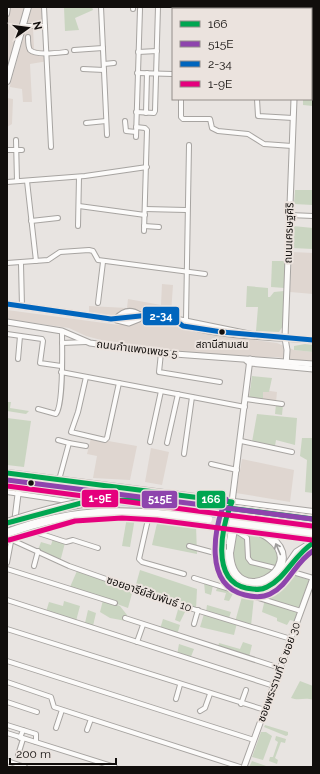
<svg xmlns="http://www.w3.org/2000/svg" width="320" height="774" font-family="Raleway,'Noto Sans Thai',sans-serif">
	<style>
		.built { fill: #dfd6d0 }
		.green { fill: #cad5c1 }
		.water { fill: #a8c6dd }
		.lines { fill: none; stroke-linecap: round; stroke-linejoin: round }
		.minor-casing { stroke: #a7a4a1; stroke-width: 6 }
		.tertiary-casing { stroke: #a7a4a1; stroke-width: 7 }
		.secondary-casing { stroke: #a7a4a1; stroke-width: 8 }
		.motorway-casing { stroke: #a7a4a1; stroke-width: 10 }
		.minor { stroke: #fcfbfa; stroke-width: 4 }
		.tertiary { stroke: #fcfbfa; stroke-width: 5 }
		.secondary { stroke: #fcfbfa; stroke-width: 6 }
		.motorway { stroke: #fcfbfa; stroke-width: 8 }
		.motorway-bridge-casing { stroke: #a7a4a1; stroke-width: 10; stroke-linecap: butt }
		.motorway-bridge { stroke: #fcfbfa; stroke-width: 8 }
		.bus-1-casing { stroke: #ebe3de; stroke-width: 8 }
		.bus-2-casing { stroke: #ebe3de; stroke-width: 8 }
		.bus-3-casing { stroke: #ebe3de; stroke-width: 8 }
		.bus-4-casing { stroke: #ebe3de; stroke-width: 8 }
		.bus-1 { stroke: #00a651; stroke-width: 5 }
		.bus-2 { stroke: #8e44ad; stroke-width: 5 }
		.bus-3 { stroke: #0065bd; stroke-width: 5 }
		.bus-4 { stroke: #e5007d; stroke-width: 5 }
		.oneway { stroke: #9e9c9b }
		.bus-dot { fill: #110e0c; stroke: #ebe3de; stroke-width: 1.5 }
		.labels { text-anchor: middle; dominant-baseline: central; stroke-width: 4; stroke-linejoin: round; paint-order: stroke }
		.bus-label { font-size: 10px; fill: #110e0c; stroke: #ebe3de }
		.street-label { font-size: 11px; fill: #110e0c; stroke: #ebe3de }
		.line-badge { stroke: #ebe3de; stroke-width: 1.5 }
		.badge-label { font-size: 11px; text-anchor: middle; font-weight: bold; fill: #fff }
	</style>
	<rect width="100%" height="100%" fill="#e8e4e1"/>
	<g class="built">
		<path d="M7,7H25L8,65H7Z"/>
		<path d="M32,7H43L45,27L33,28L34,49L48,52V61L30,64L32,102H23L22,89L10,87L7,98L13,99L12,124L7,127V96Z"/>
		<path d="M292,252L313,253V294L290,292Z"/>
		<path d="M162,284L173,285L171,313L133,310H125L113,317L89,314V306L127,308L128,299L161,305Z"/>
		<path d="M7,310L119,325L129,320L155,317L168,320L186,329L215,335L277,343L294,350L313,352V362L276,357H242L168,350L101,340L86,336L69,328L7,319Z"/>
		<path d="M250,388L277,392L276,402L249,399Z"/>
		<path d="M91,438L137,446L130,480L93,478L97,456L87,454Z"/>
		<path d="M151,448L169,452L162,485L145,482Z"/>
		<path d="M242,459L294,470L290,502L236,493Z"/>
	</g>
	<g class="green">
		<path d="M64,7H92L93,10L75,18L79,30L65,31Z"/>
		<path d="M313,86V106L303,105V99L312,98Z"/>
		<path d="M295,190H313V205L294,204Z"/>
		<path d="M293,226L313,228V249L292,248Z"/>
		<path d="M272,261H286L285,288L271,287Z"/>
		<path d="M247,286L268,288V297H270L274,292L284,291L283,326L279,332L256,331L258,307H246Z"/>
		<path d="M305,344L313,345V352L294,350V346Z"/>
		<path d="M252,376L272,378L269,392H263V400L249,399Z"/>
		<path d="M8,402H11L10,408L29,411L26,414L7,411Z"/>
		<path d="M276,404L283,405L282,415L275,414Z"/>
		<path d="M257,414L297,418L295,445L276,440L275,446L252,442Z"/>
		<path d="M7,418L31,421L24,467L7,465Z"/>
		<path d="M302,438H313V493L305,492L307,460L300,456Z"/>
		<path d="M127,517L135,518L130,547L122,546Z"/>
		<path d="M158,519L196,525L197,554L152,545Z"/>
		<path d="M236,527L275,535C281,566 283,561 259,581C254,580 247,580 243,578C226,569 234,542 236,527Z"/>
		<path d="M53,539L65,543L60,562L38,550L41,542L51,545Z"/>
		<path d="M140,570L197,589L196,609L135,588Z"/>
		<path d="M77,571L133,590L128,608L70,587Z"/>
		<path d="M287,573L309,580L294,621L290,620L287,625L277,621V618L262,612L267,590Z"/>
		<path d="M204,582L213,585L211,595L205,593Z"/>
		<path d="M218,585L235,590L229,601L224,600L226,593L216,591Z"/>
		<path d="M243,593L254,597L251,626L235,622Z"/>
		<path d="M103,600L120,606L127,615L126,621L110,618L100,612Z"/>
		<path d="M64,601L80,606L76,621L46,612L49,602L63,606Z"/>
		<path d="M207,605L231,612L229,618L206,612Z"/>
		<path d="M179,606L187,608L180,622L175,620Z"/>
		<path d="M88,610L96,613L93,626L85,623Z"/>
		<path d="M204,614L237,623L234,635L200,627Z"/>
		<path d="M163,619L180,625L177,635L160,629Z"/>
		<path d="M243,642L252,645L249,657L218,647L219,643L240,649Z"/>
		<path d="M179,644L194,649L190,659L177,655Z"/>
		<path d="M300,681L313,686V700C305,697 299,701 291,698Z"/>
		<path d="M265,725L288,732V735L286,736L264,727Z"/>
		<path d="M261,732H266L272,736L263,760L252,757Z"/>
		<path d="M276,736L286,739L285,743L281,742L275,758L278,760L277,764L269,761L270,757H273L278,742L275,740Z"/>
		<path d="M252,761L269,767H249Z"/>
	</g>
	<path class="water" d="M7,481L313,522V531L7,490Z"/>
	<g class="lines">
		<g class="minor-casing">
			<g id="minor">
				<path d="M44,7L51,147"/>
				<path d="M101,7L107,135"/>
				<path d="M133,7V9"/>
				<path d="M178,9V7"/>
				<path d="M212,9V7"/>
				<path d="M265,9V7"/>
				<path d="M7,14L8,7"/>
				<path d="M23,26H45"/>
				<path d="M28,37C28,40 28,47 30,50C36,56 58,53 66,52"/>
				<path d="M74,50L103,48"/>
				<path d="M138,52L157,51"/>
				<path d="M104,64L114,63"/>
				<path d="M83,69L104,70"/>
				<path d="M137,73L173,74"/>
				<path d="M181,99V117L183,119H210L212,128L218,131L248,134L264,144L292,146"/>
				<path d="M257,99L258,116L293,118"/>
				<path d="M136,112L154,113L155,111L158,7"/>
				<path d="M146,113L147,73"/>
				<path d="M125,121L126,131L136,132"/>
				<path d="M86,123L106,121"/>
				<path d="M136,127L145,128L147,130L144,231"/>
				<path d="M136,137L140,9"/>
				<path d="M16,140L17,181"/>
				<path d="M7,150H22"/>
				<path d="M27,181L36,261"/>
				<path d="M7,182L85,176L147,167"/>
				<path d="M79,206L145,215"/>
				<path d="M145,209L186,210"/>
				<path d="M290,215L313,216"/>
				<path d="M31,221L58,218"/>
				<path d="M78,226L79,177"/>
				<path d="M144,226L159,227"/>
				<path d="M7,263L48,260L60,252L89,250L93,251L98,260L205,274"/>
				<path d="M21,264L22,307"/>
				<path d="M98,303L103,262"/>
				<path d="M186,320L189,145"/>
				<path d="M7,334L42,339L43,341L40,363L61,366"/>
				<path d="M62,343L86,342"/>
				<path d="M161,353L159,372L220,382"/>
				<path d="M18,359L20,336"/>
				<path d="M61,372L245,407"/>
				<path d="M86,377L78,412L71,432L105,440L107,438L119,383"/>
				<path d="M246,399L282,404"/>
				<path d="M38,409L56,414C64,404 62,346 62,331"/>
				<path d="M58,440L69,443L59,480"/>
				<path d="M241,441L292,452"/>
				<path d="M150,442L161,391"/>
				<path d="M69,443L86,446"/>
				<path d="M167,443L178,394"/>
				<path d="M184,454L192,397"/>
				<path d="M211,464L237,470"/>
				<path d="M7,492L74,502"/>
				<path d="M90,505L117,509"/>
				<path d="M149,515L139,559L142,562L184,574"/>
				<path d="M169,519L219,529L217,551L215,553L189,546"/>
				<path d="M26,529L66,542L73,540L98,548"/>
				<path d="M233,529L247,538L248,558L251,562L279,569"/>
				<path d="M12,540L69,566L183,606L291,639"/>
				<path d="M7,563L13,531"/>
				<path d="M34,566L38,551"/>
				<path d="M7,569L115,603"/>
				<path d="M286,570L313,578"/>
				<path d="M194,578L301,611"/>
				<path d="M7,600L274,686"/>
				<path d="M125,618L280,668"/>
				<path d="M194,624L198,610"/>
				<path d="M7,629L265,710"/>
				<path d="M137,642L143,625"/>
				<path d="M7,661L254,740"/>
				<path d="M7,682L51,697L54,707L240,767"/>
				<path d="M176,699L180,685"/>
				<path d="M7,702L37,712"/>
				<path d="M241,704L246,690"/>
				<path d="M200,711L205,708L210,694"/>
				<path d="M7,725L23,730L20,738"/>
				<path d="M56,728L62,710"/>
				<path d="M23,730L36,734V742"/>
				<path d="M87,730L91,719"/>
				<path d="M7,733L115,767"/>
				<path d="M18,755L23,739"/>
				<path d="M7,761L25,767"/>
			</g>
		</g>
		<g class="tertiary-casing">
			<g id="tertiary">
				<path d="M298,9V7"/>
				<path d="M7,304L111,319L140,315L161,316L254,335"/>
				<path d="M116,319C123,311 131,309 140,315"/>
				<path d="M173,319C194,336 283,338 313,340"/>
				<path d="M117,320L129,323L139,319L140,315"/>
				<path d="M7,322L62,331L90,343L161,353L313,364"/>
				<path d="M247,361L250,363L313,369"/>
				<path d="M286,366L287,350L285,338L294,99"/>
				<path d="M232,502L250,359"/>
				<path d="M10,529L14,527L20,478"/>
				<path d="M244,767L313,578"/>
			</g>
		</g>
		<g class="secondary-casing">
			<g id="secondary">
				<path d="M7,81L28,7"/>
				<path d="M7,473L313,512"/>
			</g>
		</g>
		<g class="motorway-casing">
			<g id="motorway">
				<path d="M222,544L227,510L231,502"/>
				<path d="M229,553L236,511L232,502"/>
			</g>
		</g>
		<use href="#minor" class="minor"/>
		<use href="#tertiary" class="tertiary"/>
		<use href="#secondary" class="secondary"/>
		<use href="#motorway" class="motorway"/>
		<g class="motorway-bridge-casing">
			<g id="motorway-bridge">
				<path d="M7,479L313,519"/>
				<path d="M219,521L313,533"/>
				<path d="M7,523C46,510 86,499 127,499"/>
				<path d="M7,533C80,506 133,510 208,519"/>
				<path d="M222,544V560L230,578L243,587L260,590L277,582L297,553L313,543"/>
				<path d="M229,553C232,613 311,569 270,538C261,530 247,528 236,523"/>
			</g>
		</g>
		<use href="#motorway-bridge" class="motorway-bridge"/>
		<g class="bus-1-casing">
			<g id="bus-1">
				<path d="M7,473L232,502C222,526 210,580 246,588C253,589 260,591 267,587C286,578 294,555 313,543"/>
				<path d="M220,507L313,519"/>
				<path d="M7,523L85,502L145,499"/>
			</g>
		</g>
		<g class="bus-2-casing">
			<g id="bus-2">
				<path d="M7,480L312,519"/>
				<path d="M226,499C214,528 203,585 245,595C253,597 262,598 270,594C289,585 295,562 313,551"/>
			</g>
		</g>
		<g class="bus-3-casing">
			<path id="bus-3" d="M7,304L111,319L150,315L171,317L183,326L222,332L313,340"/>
		</g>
		<g class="bus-4-casing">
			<g id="bus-4">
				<path d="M7,486L312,526"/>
				<path d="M9,540L75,521L122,518L157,520L312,540"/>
			</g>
		</g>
		<use href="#bus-1" class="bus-1"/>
		<use href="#bus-2" class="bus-2"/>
		<use href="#bus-3" class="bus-3"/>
		<use href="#bus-4" class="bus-4"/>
	</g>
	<defs><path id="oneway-shaft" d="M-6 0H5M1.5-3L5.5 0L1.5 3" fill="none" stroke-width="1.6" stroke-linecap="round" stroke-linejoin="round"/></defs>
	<use class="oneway" href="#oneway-shaft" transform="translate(278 549) rotate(-113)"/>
	<g class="bus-dot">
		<circle cx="222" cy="332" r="3.5"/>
		<circle cx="31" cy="483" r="3.5"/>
	</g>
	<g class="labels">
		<g class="bus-label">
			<text x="222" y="344">สถานีสามเสน</text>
		</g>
		<g class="street-label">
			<text transform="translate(289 233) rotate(-88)">ถนนเศรษฐศิริ</text>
			<text transform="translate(137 349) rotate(7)">ถนนกำแพงเพชร 5</text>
			<text transform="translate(149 594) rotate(19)">ซอยอารีย์สัมพันธ์ 10</text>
			<text transform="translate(279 672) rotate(-70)">ซอยพระรามที่ 6 ซอย 30</text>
		</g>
	</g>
	<g class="line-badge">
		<rect x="142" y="306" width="38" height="20" rx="4" fill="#0065bd"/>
		<rect x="81" y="489" width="38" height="19" rx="4" fill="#e5007d"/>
		<rect x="196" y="490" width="30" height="19" rx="4" fill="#00a651"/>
		<rect x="141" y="490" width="37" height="19" rx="4" fill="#8e44ad"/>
	</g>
	<g class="badge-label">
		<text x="161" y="320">2-34</text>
		<text x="100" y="502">1-9E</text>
		<text x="211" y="503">166</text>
		<text x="160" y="503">515E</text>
	</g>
	<rect width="320" height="774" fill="none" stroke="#110e0c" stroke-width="16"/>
	<rect x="172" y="8" width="140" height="92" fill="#ebe3de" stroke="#948e8a"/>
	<rect x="180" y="21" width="20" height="6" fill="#00a651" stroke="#948e8a"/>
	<text x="208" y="28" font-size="12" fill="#110e0c">166</text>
	<rect x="180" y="41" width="20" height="6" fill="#8e44ad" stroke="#948e8a"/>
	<text x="208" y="48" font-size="12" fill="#110e0c">515E</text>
	<rect x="180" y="61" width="20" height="6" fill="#0065bd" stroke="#948e8a"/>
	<text x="208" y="68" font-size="12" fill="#110e0c">2-34</text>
	<rect x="180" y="81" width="20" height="6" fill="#e5007d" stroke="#948e8a"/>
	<text x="208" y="88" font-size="12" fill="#110e0c">1-9E</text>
	<g transform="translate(28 28) rotate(76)" stroke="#ebe3de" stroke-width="3" paint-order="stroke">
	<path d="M0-3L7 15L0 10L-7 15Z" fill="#110e0c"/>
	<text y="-6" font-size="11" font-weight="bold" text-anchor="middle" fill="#110e0c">N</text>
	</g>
	<path d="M10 758v6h106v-6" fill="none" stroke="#110e0c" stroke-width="2"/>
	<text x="16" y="758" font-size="12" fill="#110e0c" stroke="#ebe3de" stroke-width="3" paint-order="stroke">200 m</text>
</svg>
